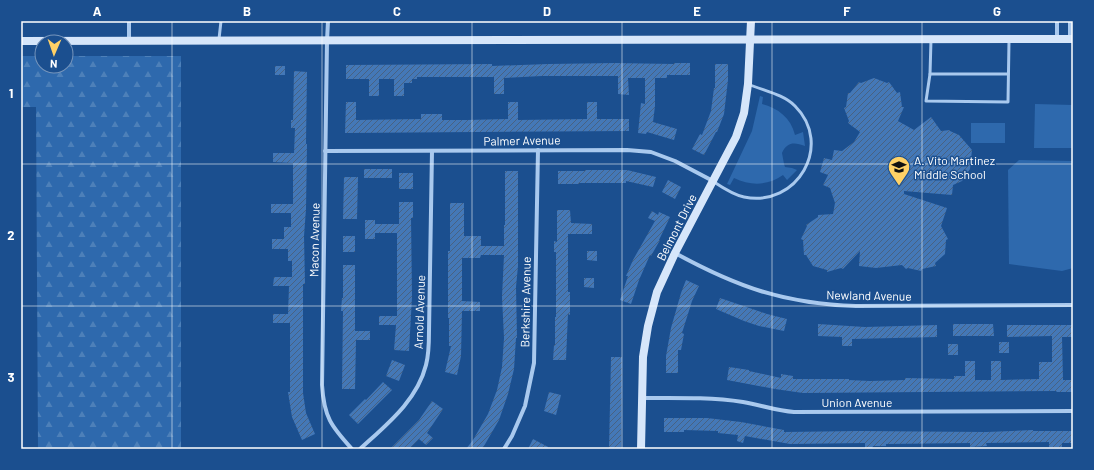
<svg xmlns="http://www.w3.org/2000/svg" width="1094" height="470" font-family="Barlow,sans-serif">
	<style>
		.grass { fill: #2e69ad }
		.forest { fill: url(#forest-firs) }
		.building { fill: url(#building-hatch) }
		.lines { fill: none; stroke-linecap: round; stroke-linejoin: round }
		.lane { stroke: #a9c9ee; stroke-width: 3 }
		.street { stroke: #a9c9ee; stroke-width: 4 }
		.secondary { stroke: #d6e6fa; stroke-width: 8 }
		.grid { fill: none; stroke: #fff; stroke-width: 1; stroke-opacity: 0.55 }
		.labels { text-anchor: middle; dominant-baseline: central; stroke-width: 3; stroke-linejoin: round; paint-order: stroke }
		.street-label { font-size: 12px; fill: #fff; stroke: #1b4f8f }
		.poi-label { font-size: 12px; fill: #fff; stroke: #1b4f8f; text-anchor: start }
		.neatline { fill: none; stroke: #fff; stroke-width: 1.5 }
		.grid-label { font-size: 13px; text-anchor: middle; font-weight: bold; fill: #fff }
	</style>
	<defs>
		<pattern id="forest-firs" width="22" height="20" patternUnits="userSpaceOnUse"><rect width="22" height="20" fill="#2e69ad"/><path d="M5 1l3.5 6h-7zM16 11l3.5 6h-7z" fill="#4d80b9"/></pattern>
		<pattern id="building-hatch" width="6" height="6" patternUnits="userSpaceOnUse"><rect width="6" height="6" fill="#4478b7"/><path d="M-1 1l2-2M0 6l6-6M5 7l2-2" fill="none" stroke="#486282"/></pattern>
	</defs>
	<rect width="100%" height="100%" fill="#1b4f8f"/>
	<g class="grass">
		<path d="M760,96L763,97L762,104C778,108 791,118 795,135L803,132L805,146C794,142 787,142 782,153L784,164L785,167L792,168L797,170L787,180L783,175C767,186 751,186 734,178L730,185L727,184L752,131Z"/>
		<path d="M1035,104L1073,105V148H1034Z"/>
		<rect x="971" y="123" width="34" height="20"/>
		<path d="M1019,160L1073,161V268L1062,271L1009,264L1008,170Z"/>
	</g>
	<path class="forest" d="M21,56H42V66H66V56H181V449H38L36,107H21Z"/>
	<g class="building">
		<path d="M615,63L674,64V63H690V75H667V78H655V106L653,122L677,129L674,140L647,132L646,134L638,133L641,103L645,104V78H628L629,95L618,94V76H542L504,78V94H494V77H417V79H412V83H404V96H394V79H379V96H369V79H346V65L492,64V66L548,64Z"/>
		<path d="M715,64H728V80L724,114L717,132H716L704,155L692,149L700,134L702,135L711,111L714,88H715Z"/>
		<rect x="275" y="66" width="10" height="9"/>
		<path d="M294,71L307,72L306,144H307L306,209L304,236L305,284H303V393L306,413L315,434L302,440L292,417L288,392H290V323H273V314H288L289,286H273L274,277H292V261H288V249H272V239H284V227H291V213H271V204H293V163L273,162V153H294L295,128H291V120H293Z"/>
		<path d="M874,78L887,83L889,82L897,93L900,92L902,107H904L898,121L914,130L931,117L941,131L950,130V131L959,135L972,150L970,169L962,181L953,185L952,195L904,191V194L947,208L941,226L948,239L946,240L945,254L935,263L936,266L922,269L921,271L908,268L906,269L902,265L876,268L859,266L860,251L843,269L841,268L827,272V270L813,266L806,255H804L803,240L801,239L807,226L806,225L818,217V215L833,214L835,203L830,188L823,185L828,175L820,172L824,158L832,160L834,150L842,151L854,142L860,132L848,123L849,121L844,108L846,107L848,93H850L859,82L861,83Z"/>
		<path d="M346,102H356V120L421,119V114H442V120H466L508,119V102H518V120L587,119V102H597V119H629V131L345,133Z"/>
		<rect x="364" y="169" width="28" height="9"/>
		<path d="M585,170H627L656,177L653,187L626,181V183H579V184H558V171H585Z"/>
		<path d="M505,171H518V266L516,287L517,338H516L514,369L508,394L499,420L484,446L482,449H466L473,440L488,414L497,390L502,367L504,338L502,297L504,255H481L480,258H462V301L480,302V311H462L461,356L457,375L445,372L451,346H449V318H448V251H450V203H464V236H481V246H504V225H505Z"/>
		<rect x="399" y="173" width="14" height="16"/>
		<path d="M344,177H358L357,219H343Z"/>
		<path d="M668,180L681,187L675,199L662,192Z"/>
		<path d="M399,202H413V218H411L412,297L409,351L394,350L396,325H379V316H397V233H375V239H365V220H375V224H399Z"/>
		<path d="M557,210H570L571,223L592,224V234H568V292H570V315L568,314L566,360H553L554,345H555V317H556V252H554V241L557,242Z"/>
		<path d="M652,211L658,215L659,212L670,217L659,240H660L651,256L650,255L639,280L631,304L620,300L628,276H626L633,260L655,221L648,218Z"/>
		<rect x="343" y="236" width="12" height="16"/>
		<path d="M587,251H597V261L587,260Z"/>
		<path d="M343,265H355V331H370V340H356L355,389H342L343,311H341L342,298H343Z"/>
		<path d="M584,278H594V288L584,287Z"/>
		<path d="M686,280L699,286L692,301L682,333L684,334L681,350H678V373H666V356L671,328L681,293Z"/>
		<path d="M720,298L767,314L787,319L784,331L759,326L744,321L716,309Z"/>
		<path d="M818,324L865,327L937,325V337L852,339V346H842V337L818,336Z"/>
		<path d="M953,324H993L994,336H953Z"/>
		<path d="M1007,325H1073V337H1062L1063,380H1072V392H1057L1056,391L803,393L775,389L727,380L729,367L749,370V371L781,378V374L793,376V379H849V380L870,381L905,380V378L954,379V376H965V361H975V380H991V361H1001V380L1039,379V362H1052V336L1007,337Z"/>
		<rect x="999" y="342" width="10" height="11"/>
		<rect x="948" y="344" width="10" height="11"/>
		<path d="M611,357H622L621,449H609Z"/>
		<path d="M392,360L405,365L399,381L386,376Z"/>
		<path d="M383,382L392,390L358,424L349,415L365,399L366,400Z"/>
		<path d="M549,392L561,395L556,415L544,411Z"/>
		<path d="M432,401L443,409L427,433L433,438L426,445L419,439L409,449H390L419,420Z"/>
		<path d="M664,418H707L741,422L784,430V432L859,431L986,432L1033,430V431H1073V443H1062V447H1049V442L986,443L987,446L970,447V443L886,444V446H873L872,449H865V443L790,444L745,436L743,443L737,441L738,435L718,433V431L684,430V432H664Z"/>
		<path d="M533,439L552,449H528Z"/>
	</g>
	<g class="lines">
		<g class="lane">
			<path d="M219,39L221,21"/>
			<path d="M931,40L930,74L926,101L1008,102L1009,41"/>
			<path d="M930,74H1008"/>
			<path d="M714,182C723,188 734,195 744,197C797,208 834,145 795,106C783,94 764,91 748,84"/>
		</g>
		<g class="street">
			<path d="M328,21L327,41L322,385C324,417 331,426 352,449"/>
			<path d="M1057,39V21"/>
			<path d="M1070,39V21"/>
			<path d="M129,41V21"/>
			<path d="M325,151L627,150L651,152L675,161L713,181"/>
			<path d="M675,253C737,287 785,304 856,306L1073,305"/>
			<path d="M642,398C676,398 710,397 743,402C761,405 777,411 794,412L1073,411"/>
			<path d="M360,449C386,425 417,401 426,365C429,354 429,342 429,331L432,151"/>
			<path d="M504,449L512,436L525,406L534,363L538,150"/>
		</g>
		<g class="secondary">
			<path d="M21,41L1073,39"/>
			<path d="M641,449L643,357L648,326L657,292L675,253L736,137L744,113L748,84L751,21"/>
		</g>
	</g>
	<path class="grid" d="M172,21V449M322,21V449M472,21V449M622,21V449M772,21V449M922,21V449M21,164H1073M21,306H1073"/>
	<defs>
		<g id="school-pin" transform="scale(1.15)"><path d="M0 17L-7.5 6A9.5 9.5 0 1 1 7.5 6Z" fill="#ffd166" stroke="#1b4f8f"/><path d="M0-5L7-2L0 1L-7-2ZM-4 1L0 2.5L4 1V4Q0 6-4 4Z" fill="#111"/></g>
	</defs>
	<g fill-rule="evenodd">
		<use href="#school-pin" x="899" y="167"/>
	</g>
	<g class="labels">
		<g class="street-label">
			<text transform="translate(522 140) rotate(-1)">Palmer Avenue</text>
			<text transform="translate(676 227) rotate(-63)">Belmont Drive</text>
			<text transform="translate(314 240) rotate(-89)">Macon Avenue</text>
			<text transform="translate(869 295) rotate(1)">Newland Avenue</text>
			<text transform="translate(525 302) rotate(-89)">Berkshire Avenue</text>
			<text transform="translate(419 312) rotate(-88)">Arnold Avenue</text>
			<text x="857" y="402">Union Avenue</text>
		</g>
		<g class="poi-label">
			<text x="914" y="160">A. Vito Martinez<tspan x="914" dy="14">Middle School</tspan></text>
		</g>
	</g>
	<rect width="1094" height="470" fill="none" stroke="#1b4f8f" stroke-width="44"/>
	<g transform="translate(54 54) rotate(182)"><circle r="19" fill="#1b4f8f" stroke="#7695bc"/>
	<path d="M0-3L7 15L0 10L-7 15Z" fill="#ffd166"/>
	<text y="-6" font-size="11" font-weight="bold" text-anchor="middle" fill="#ffffff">N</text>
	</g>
	<rect x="22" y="22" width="1050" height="426" class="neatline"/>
	<g class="grid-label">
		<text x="97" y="16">A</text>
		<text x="247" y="16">B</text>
		<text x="397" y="16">C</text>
		<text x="547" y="16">D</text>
		<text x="697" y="16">E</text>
		<text x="847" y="16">F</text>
		<text x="997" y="16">G</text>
		<text x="11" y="98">1</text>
		<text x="11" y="240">2</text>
		<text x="11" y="382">3</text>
	</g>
</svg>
